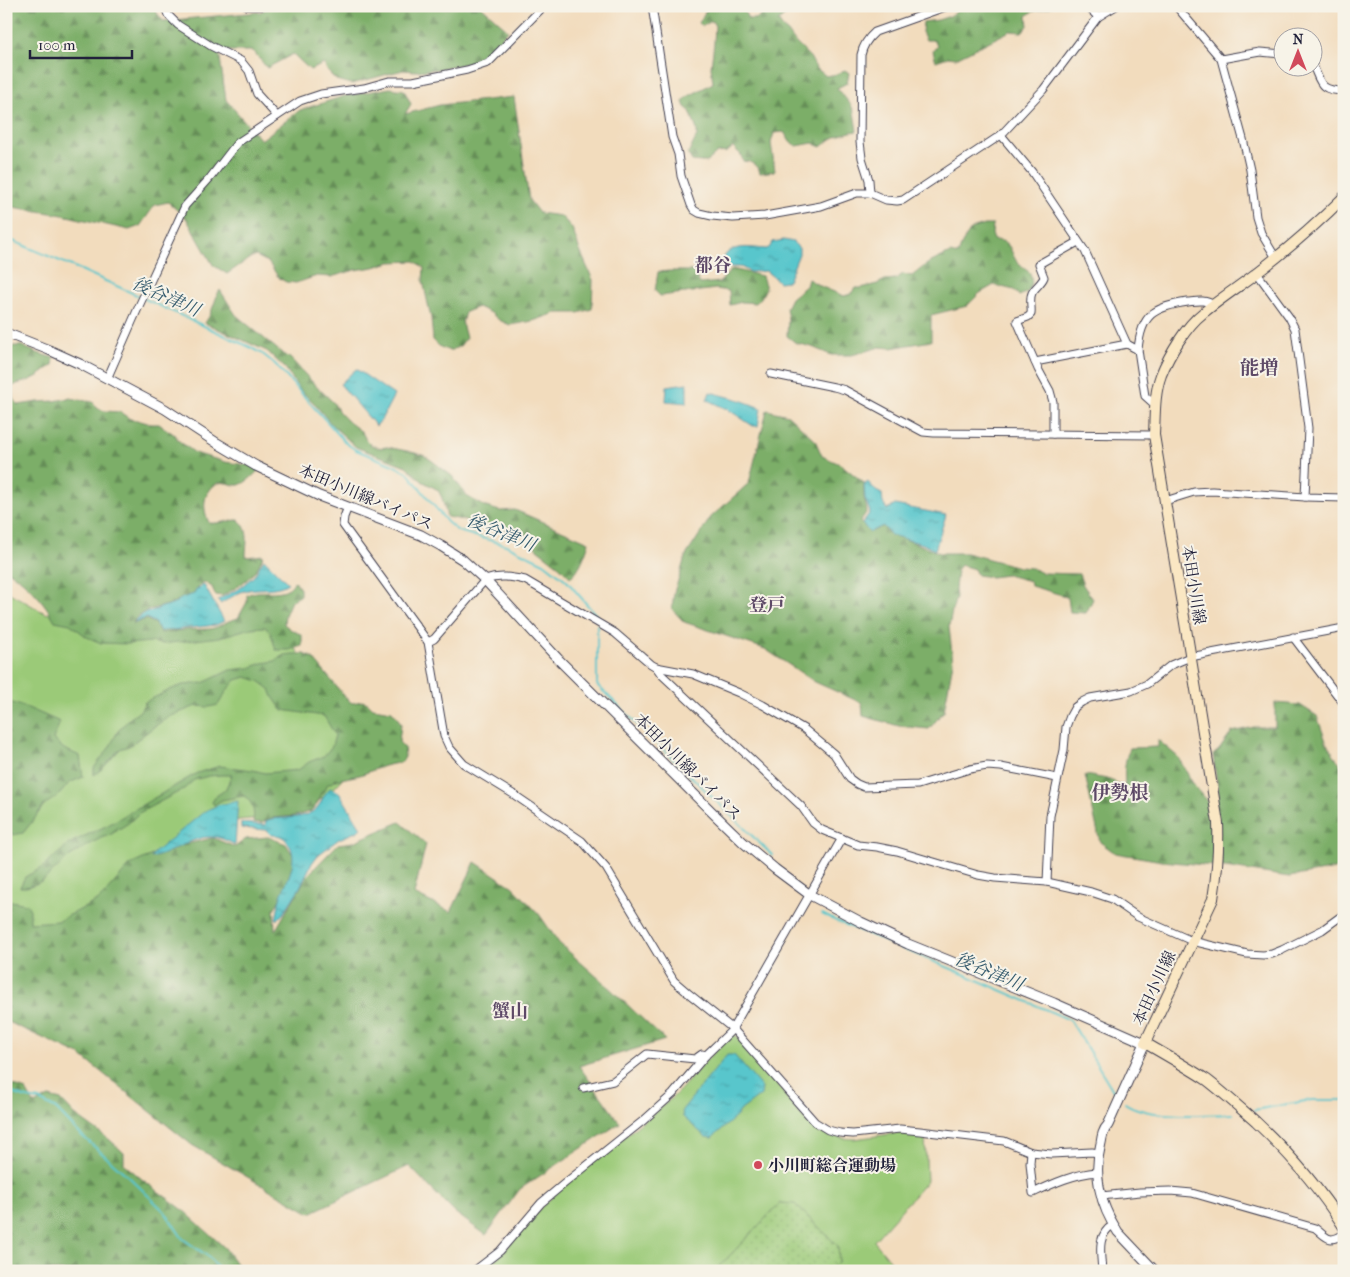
<svg xmlns="http://www.w3.org/2000/svg" width="1350" height="1277" font-family="'IM FELL French Canon','Noto Serif JP',serif">
	<style>
		.grass { fill: #9bca78; stroke: #5e765a }
		.forest { fill: url(#forest-firs); stroke: #4f6852 }
		.park { fill: url(#park-dots); stroke: #5e765a }
		.water { fill: url(#water-ripples); stroke: #3d7484 }
		.lines { fill: none; stroke-linecap: round; stroke-linejoin: round }
		.stream { stroke: #58c6cc; stroke-width: 2 }
		.minor-casing { stroke: #413e4e; stroke-width: 9 }
		.tertiary-casing { stroke: #413e4e; stroke-width: 11 }
		.secondary-casing { stroke: #413e4e; stroke-width: 12 }
		.minor { stroke: #fff; stroke-width: 7 }
		.tertiary { stroke: #fff; stroke-width: 9 }
		.secondary { stroke: #fae7c3; stroke-width: 10 }
		.poi-dot { fill: #d1495b; stroke: #f7f3e8; stroke-width: 2 }
		.labels { text-anchor: middle; dominant-baseline: central; stroke-width: 4; stroke-linejoin: round; paint-order: stroke }
		.street-label { font-size: 16px; fill: #22223b; stroke: #f7f3e8 }
		.poi-label { font-size: 16px; font-weight: bold; fill: #22223b; stroke: #f7f3e8; text-anchor: start }
		.neighbourhood-label { font-size: 18px; font-weight: bold; fill: #5d4967; stroke: #f7f3e8 }
		.water-label { font-size: 18px; font-style: italic; fill: #355b6e; stroke: #f7f3e8 }
		.quarter-label { font-size: 19px; font-weight: bold; fill: #5d4967; stroke: #f7f3e8 }
	</style>
	<defs>
		<pattern id="forest-firs" width="22" height="20" patternUnits="userSpaceOnUse" patternTransform="scale(1.25)"><rect width="22" height="20" fill="#7cae68"/><path d="M5 1l3.5 6h-7zM16 11l3.5 6h-7z" fill="#658d57"/></pattern>
		<pattern id="park-dots" width="8" height="8" patternUnits="userSpaceOnUse" patternTransform="scale(1.25)"><rect width="8" height="8" fill="#9bca78"/><path d="M2 2h.1M6 6h.1" fill="none" stroke="#85ad69" stroke-width="1.8" stroke-linecap="round"/></pattern>
		<pattern id="water-ripples" width="26" height="14" patternUnits="userSpaceOnUse" patternTransform="scale(1.25)"><rect width="26" height="14" fill="#58c6cc"/><path d="M2 4q2-2 4 0t4 0M15 11q2-2 4 0t4 0" fill="none" stroke="#48a0a7"/></pattern>
	</defs>
	<rect width="100%" height="100%" fill="#f7f3e8"/>
	<filter id="ink" filterUnits="userSpaceOnUse"><feTurbulence type="fractalNoise" baseFrequency=".02" numOctaves="2"/><feDisplacementMap in="SourceGraphic" scale="10" xChannelSelector="R" yChannelSelector="G"/><feConvolveMatrix kernelMatrix="1 2 1 2 8 2 1 2 1" color-interpolation-filters="sRGB"/></filter>
	<filter id="wash" filterUnits="userSpaceOnUse"><feTurbulence type="fractalNoise" baseFrequency=".0096" numOctaves="4" result="noise"/><feDisplacementMap in="SourceGraphic" scale="20" xChannelSelector="R" yChannelSelector="G"/><feGaussianBlur stdDeviation="1.12" result="paint"/><feColorMatrix in="noise" values="0 0 0 0 0 0 0 0 0 0 0 0 0 0 0 0 0 1.4 0 .05"/><feComposite in="paint" operator="in"/></filter>
	<g filter="url(#wash)">
		<rect width="100%" height="100%" fill="#f2dcbd"/>
		<g class="grass">
			<path d="M6,591L45,613L139,629L212,632L276,619L334,706L371,748L338,784L306,812L272,817L239,820L191,840L53,935L6,922Z"/>
			<path d="M734,1034L782,1089L789,1101L811,1125L818,1129L833,1136L842,1138L854,1139L899,1133L925,1136L927,1181L874,1241L899,1271H480C505,1256 520,1229 541,1208C573,1175 611,1148 646,1119C655,1112 664,1105 673,1097C694,1077 710,1052 734,1034Z"/>
		</g>
		<g class="forest">
			<path d="M6,6H160L154,9L163,21L259,12L274,6H481L508,30L488,55L469,63L438,69L416,71L403,70L351,84L336,80L328,72L324,64L310,70L293,54L267,68L253,51H219L226,100L261,140L300,110L345,96L390,88L404,90L411,104L405,114L440,105L514,97L529,200L539,213L561,216L572,228L580,251L593,280L592,309L578,313H556L533,321L510,325L499,320L491,313L478,307L465,312L462,323L466,338L460,346L450,351L440,347L433,340L431,318L423,281L424,268L415,261L390,262L374,267L355,270L331,277L317,276L296,283L286,282L279,278L268,262L256,256L250,258L227,274L213,265L186,218L168,202L155,205L140,226L129,230L63,215L6,206Z"/>
			<path d="M712,6L728,8L731,6H742L748,19H756L761,16L763,6H819V14L811,16L802,9L794,8L778,21L783,28L788,32L795,42L810,57L816,68L826,76L838,74L845,70L849,73L847,83L837,88L851,105L854,112L857,131C843,133 831,137 821,147L813,143L797,146L790,142L784,132L774,133L771,143L775,171L760,173L758,167L750,162L743,161L741,155L733,147L727,152L717,153L707,162H702L692,161L688,154L697,136V130L690,111L685,107L683,102L687,97L713,83L711,67L714,43L715,26L712,21L702,26L699,23L705,12Z"/>
			<path d="M965,6H1052C1044,10 1033,9 1027,16L1028,26L1022,32L1010,31L956,58L948,57L936,61L933,51L937,46L934,40H926L922,32L923,22L938,20L950,16Z"/>
			<path d="M985,225H993L992,234L994,240C1014,240 1009,255 1020,265C1023,268 1027,270 1030,273L1032,282L1028,292L1019,296L1014,290L994,285L980,293L967,306L931,315V341L891,348L880,347L852,355H831L812,347L796,343L787,336L788,319L786,308L791,298L806,286L808,279L822,287L844,296L851,294L855,288H861L877,284L885,280L896,279L903,274L912,276L927,264L950,253L958,255L962,243L971,229Z"/>
			<path d="M732,269L762,276L766,288L761,298L756,303L742,302L730,305L729,291L716,289L660,296L655,291L658,272L669,271H694L700,284L720,282Z"/>
			<path d="M220,290L236,315L283,354L290,358L316,386L333,402L339,412L350,423L362,432L366,440L371,445L380,448L387,447L407,451L423,455L431,460L452,476L468,497L486,507L500,511L515,510L589,542C586,553 579,572 570,577L559,566L537,549L527,535L494,526L447,517L442,498L438,490L422,481L406,466L356,447L332,425L313,402L299,389L286,369L267,351L205,323L210,315L218,293Z"/>
			<path d="M13,346H22L37,353L54,358L53,365C46,370 40,376 32,379C25,383 18,382 12,387L13,399L18,405L38,402L54,401L70,398L93,402L97,408L105,411L120,412L130,419L137,420L151,424H159L175,435L179,441L195,453L225,462L254,466L258,471C253,476 246,483 239,485C233,486 225,481 219,483C216,483 212,487 210,490C202,499 204,512 209,523C220,524 228,520 239,520C251,531 246,542 246,557L263,555C258,575 238,587 222,596L215,595L212,587L204,582L199,586L194,598L176,601L173,604C160,607 137,610 133,624L146,619L154,623L161,633L184,630L210,629L217,627L229,621L238,618L247,602V595C259,588 277,596 289,588C291,586 293,584 295,581L300,589V596L291,601L285,615L284,624L290,629L302,635V646L289,650H276L270,631L265,627L251,628L220,637L162,644L150,642L128,644L101,643L87,637L70,624L55,621C44,601 26,581 6,570V353Z"/>
			<path d="M767,410L788,415L815,440L822,456L842,465L864,483V497L867,511L860,522L870,532L883,526L892,534L940,553H966L1019,567L1032,568L1042,573L1079,574L1083,585L1093,599L1086,613L1070,612L1068,598L1062,595L1031,586L1030,581L1007,575L991,577L977,575L974,569L961,565L957,570L955,589L956,597L952,611L949,627L953,662L944,711L929,729L899,726L863,716L862,703L815,682L765,649L684,622L672,609L674,592L679,578L685,557L711,517L749,483Z"/>
			<path d="M292,654H304L312,657L346,698L352,703L362,701L368,703L373,708L392,711L397,717L401,724L399,742L404,747L405,757L402,762L384,766L360,775L336,780L327,785L315,807L311,811L296,816L272,818L262,823L253,822C255,812 253,802 244,796L222,800L214,805L212,802L216,796L225,790L232,775H222L209,776L194,780L184,789L139,813L130,822L110,835L101,838L70,856L45,879L36,884L26,887H20L25,877L43,867L70,843L108,825L197,773L220,766L253,770L265,773L298,770L309,762L324,756L332,746L335,735L324,716L282,710L273,697L270,689L259,681L246,677L236,680L228,689L218,705L209,707L196,706L169,717L155,726L129,746L120,749L103,768L94,775V768L109,748L118,731L129,719L140,711L145,702L172,689L183,685L203,683L230,670L249,668L263,663L275,661L285,655Z"/>
			<path d="M6,701L28,708L60,722L53,739L64,749L80,756L83,777L69,783L60,794L43,806L35,818L23,833L13,835L6,828Z"/>
			<path d="M1275,703L1300,705L1317,716L1327,744L1344,770V865L1336,869L1289,877L1225,867L1162,861L1115,853L1100,842L1085,775L1107,779L1125,786C1124,772 1124,761 1130,748L1158,747V740L1178,757L1195,787L1208,802L1219,798L1213,755L1219,750L1232,732L1254,727H1275Z"/>
			<path d="M400,822L426,844L414,894L451,912L475,862L513,887L539,914L559,943L604,983L665,1040L579,1066L620,1123L520,1189L486,1235L454,1212L409,1166L310,1213L192,1145L80,1055L6,1021V900L27,904L30,910V923L58,921L99,900L130,865L165,849L213,838L235,847L246,839L268,837L286,844L297,861L287,888L274,909L275,931L307,876L338,844L353,842Z"/>
			<path d="M6,1083L26,1090L34,1104L49,1097L61,1100L75,1115L110,1140L124,1153V1164L143,1180L182,1209L225,1248L241,1271H6Z"/>
		</g>
		<path class="park" d="M780,1203L795,1204L838,1246L839,1261L829,1271H715Z"/>
		<g class="water">
			<path d="M784,240L793,242L799,248V254L788,281L779,282L766,271L750,272L741,267H730L723,260C728,243 752,248 766,249L769,248L773,242Z"/>
			<path d="M356,369L394,395L381,420L376,426L340,384Z"/>
			<path d="M687,383V403L666,401L667,386Z"/>
			<path d="M710,392L740,400L761,408L758,426H753L729,410L707,400Z"/>
			<path d="M868,482L876,491L882,494L883,503L887,510L895,505L946,515L935,550L923,544L891,535L883,526L870,532L862,524L870,512L865,499L864,485Z"/>
			<path d="M264,559L288,583C276,592 255,586 241,592C234,595 227,600 220,604L218,600L238,589L254,576Z"/>
			<path d="M204,585L224,621L216,625L163,631H160L154,622L146,618L135,623L134,622L138,618L143,614L165,606L172,605L182,598L194,594L196,590Z"/>
			<path d="M330,788L339,792L361,828L358,831L339,839L318,855L312,863L299,889L283,914L278,919H276C278,911 278,903 281,896C287,879 300,859 288,843C284,836 279,835 271,835L266,830L241,828V823L265,825L266,821L271,819C286,817 305,820 317,808C322,802 324,793 330,788Z"/>
			<path d="M238,801L235,845C228,841 220,837 212,837C192,836 171,854 151,858L154,853L205,811L218,805Z"/>
			<path d="M727,1055H734L762,1088L761,1095L737,1113L738,1115L712,1138L706,1137L683,1117L682,1110Z"/>
		</g>
		<g class="lines">
			<g class="stream">
				<path d="M6,238L81,270L141,297"/>
				<path d="M145,299L252,348L264,355L275,364L347,444L356,450L393,465L407,472L447,522L458,531L506,545L544,563L566,580L596,615V618"/>
				<path d="M597,625V685L772,855"/>
				<path d="M822,914L834,920L954,970L1070,1020L1114,1092"/>
				<path d="M6,1091L27,1098L39,1100L56,1109L80,1134L129,1177L165,1212L183,1239L209,1257L220,1271"/>
				<path d="M1125,1103C1147,1119 1206,1115 1233,1114"/>
				<path d="M1254,1110L1311,1100H1344"/>
			</g>
		</g>
	</g>
	<g filter="url(#ink)">
		<g class="lines">
			<g class="minor-casing">
				<g id="minor">
					<path d="M169,6L165,7L168,15L178,25L211,46L241,61L249,71L257,94L277,116"/>
					<path d="M247,6H261"/>
					<path d="M652,6L672,137L678,154L681,176L691,205L694,210L699,213L712,216L733,218L765,216L821,206L857,193H870L886,200L897,201L903,200L1001,135L1043,90L1098,17L1116,6"/>
					<path d="M1087,6L1098,17"/>
					<path d="M1176,6L1221,59L1243,139L1250,170L1256,217L1261,233L1276,258"/>
					<path d="M1221,59L1260,52L1282,54"/>
					<path d="M1312,63C1321,83 1319,91 1344,91"/>
					<path d="M1001,135L1032,172L1085,251L1127,344L1138,350L1145,396L1155,405"/>
					<path d="M870,193L869,180L862,158L860,142L861,55C863,45 867,39 875,32L948,6"/>
					<path d="M1257,273L1289,317L1295,329L1308,428L1305,497"/>
					<path d="M1138,350C1141,314 1154,307 1188,302C1197,301 1205,299 1214,305"/>
					<path d="M1035,362L1127,344"/>
					<path d="M771,374L834,387L845,390L923,432L934,433L1154,435"/>
					<path d="M107,379L139,306L185,206L210,178L237,143L300,101L321,94L364,88L389,81H413L467,70L488,63L544,6"/>
					<path d="M1053,434V402L1050,391L1038,369L1017,321L1028,317L1031,314C1032,307 1029,299 1032,293C1035,287 1042,283 1044,277L1039,264L1078,242"/>
					<path d="M1165,501L1194,492L1212,491L1305,497L1344,498"/>
					<path d="M348,507L344,517L343,525L428,642L444,736L449,747L464,764L513,794L582,841L606,868L674,981L688,993L733,1029L815,1122L828,1130L840,1133L853,1134L900,1129L920,1131L1004,1141L1031,1152L1051,1154L1092,1152L1098,1153"/>
					<path d="M1293,637L1344,704"/>
					<path d="M428,642L434,639L485,580C499,575 511,577 525,580L615,633L651,664L656,667L661,674L801,806L813,823L822,830L858,845L877,847L897,851L978,875L995,878L1047,882L1091,892L1112,899L1138,917L1192,941L1247,954L1263,955L1272,954L1282,950L1322,930L1344,914"/>
					<path d="M656,667L693,674L739,693L763,705L804,729L834,754L850,779L857,784L864,787L918,785L970,769L987,766L1001,767L1057,778"/>
					<path d="M1047,882L1050,816L1064,750L1066,727L1070,716L1075,707L1082,702L1090,698L1131,691L1147,684L1171,665L1190,657L1344,628"/>
					<path d="M583,1088L613,1081L647,1054L695,1059L702,1054L706,1055"/>
					<path d="M1031,1152L1030,1163L1033,1193C1054,1183 1074,1174 1097,1172"/>
					<path d="M1101,1196L1140,1192L1170,1191L1192,1193L1315,1228C1327,1237 1328,1244 1344,1234"/>
					<path d="M474,1271L500,1251L541,1203L565,1183L644,1120L673,1094L706,1055L731,1031L842,838"/>
					<path d="M1102,1271C1101,1254 1096,1235 1113,1225"/>
				</g>
			</g>
			<g class="tertiary-casing">
				<path id="tertiary" d="M6,333L49,350L80,364L165,409L217,443L256,466L319,496L421,535L441,546L463,560L485,580L560,661L715,815L744,843L775,869L810,895L861,922L908,944L1054,1003L1145,1043L1108,1125C1103,1130 1102,1136 1101,1143C1093,1174 1100,1205 1118,1232L1155,1271"/>
			</g>
			<g class="secondary-casing">
				<path id="secondary" d="M1344,197C1317,224 1288,249 1258,272C1240,286 1221,298 1203,313C1186,326 1169,355 1161,375C1154,394 1155,416 1154,435L1218,823C1219,849 1217,874 1213,899L1145,1043C1166,1055 1187,1067 1207,1080C1224,1093 1240,1108 1256,1122C1291,1155 1318,1186 1344,1227"/>
			</g>
			<use href="#minor" class="minor"/>
			<use href="#tertiary" class="tertiary"/>
			<use href="#secondary" class="secondary"/>
		</g>
	</g>
	<circle class="poi-dot" cx="758" cy="1165" r="5"/>
	<g class="labels">
		<g class="street-label">
			<text transform="translate(366 497) rotate(23)">本田小川線バイパス</text>
			<text transform="translate(1194 585) rotate(81)">本田小川線</text>
			<text transform="translate(688 767) rotate(45)">本田小川線バイパス</text>
			<text transform="translate(1154 988) rotate(-65)">本田小川線</text>
		</g>
		<g class="poi-label">
			<text x="768" y="1165">小川町総合運動場</text>
		</g>
		<g class="neighbourhood-label">
			<text x="713" y="265">都谷</text>
			<text x="767" y="605">登戸</text>
			<text x="510" y="1011">蟹山</text>
		</g>
		<g class="water-label">
			<text transform="translate(166 297) rotate(24)">後谷津川</text>
			<text transform="translate(501 533) rotate(22)">後谷津川</text>
			<text transform="translate(989 972) rotate(23)">後谷津川</text>
		</g>
		<g class="quarter-label">
			<text x="1259" y="368">能増</text>
			<text x="1120" y="793">伊勢根</text>
		</g>
	</g>
	<rect width="1350" height="1277" fill="none" stroke="#f7f3e8" stroke-width="25"/>
	<g transform="translate(1298 52)"><circle r="24" fill="#f7f3e8" stroke="#a29fa3"/>
	<path d="M0-4L9 19L0 12L-9 19Z" fill="#d1495b"/>
	<text y="-8" font-size="14" font-weight="bold" text-anchor="middle" fill="#22223b">N</text>
	</g>
	<path d="M30 50v8h102v-8" fill="none" stroke="#22223b" stroke-width="2.5"/>
	<text x="38" y="50" font-size="15" fill="#22223b" stroke="#f7f3e8" stroke-width="4" paint-order="stroke">100 m</text>
</svg>
